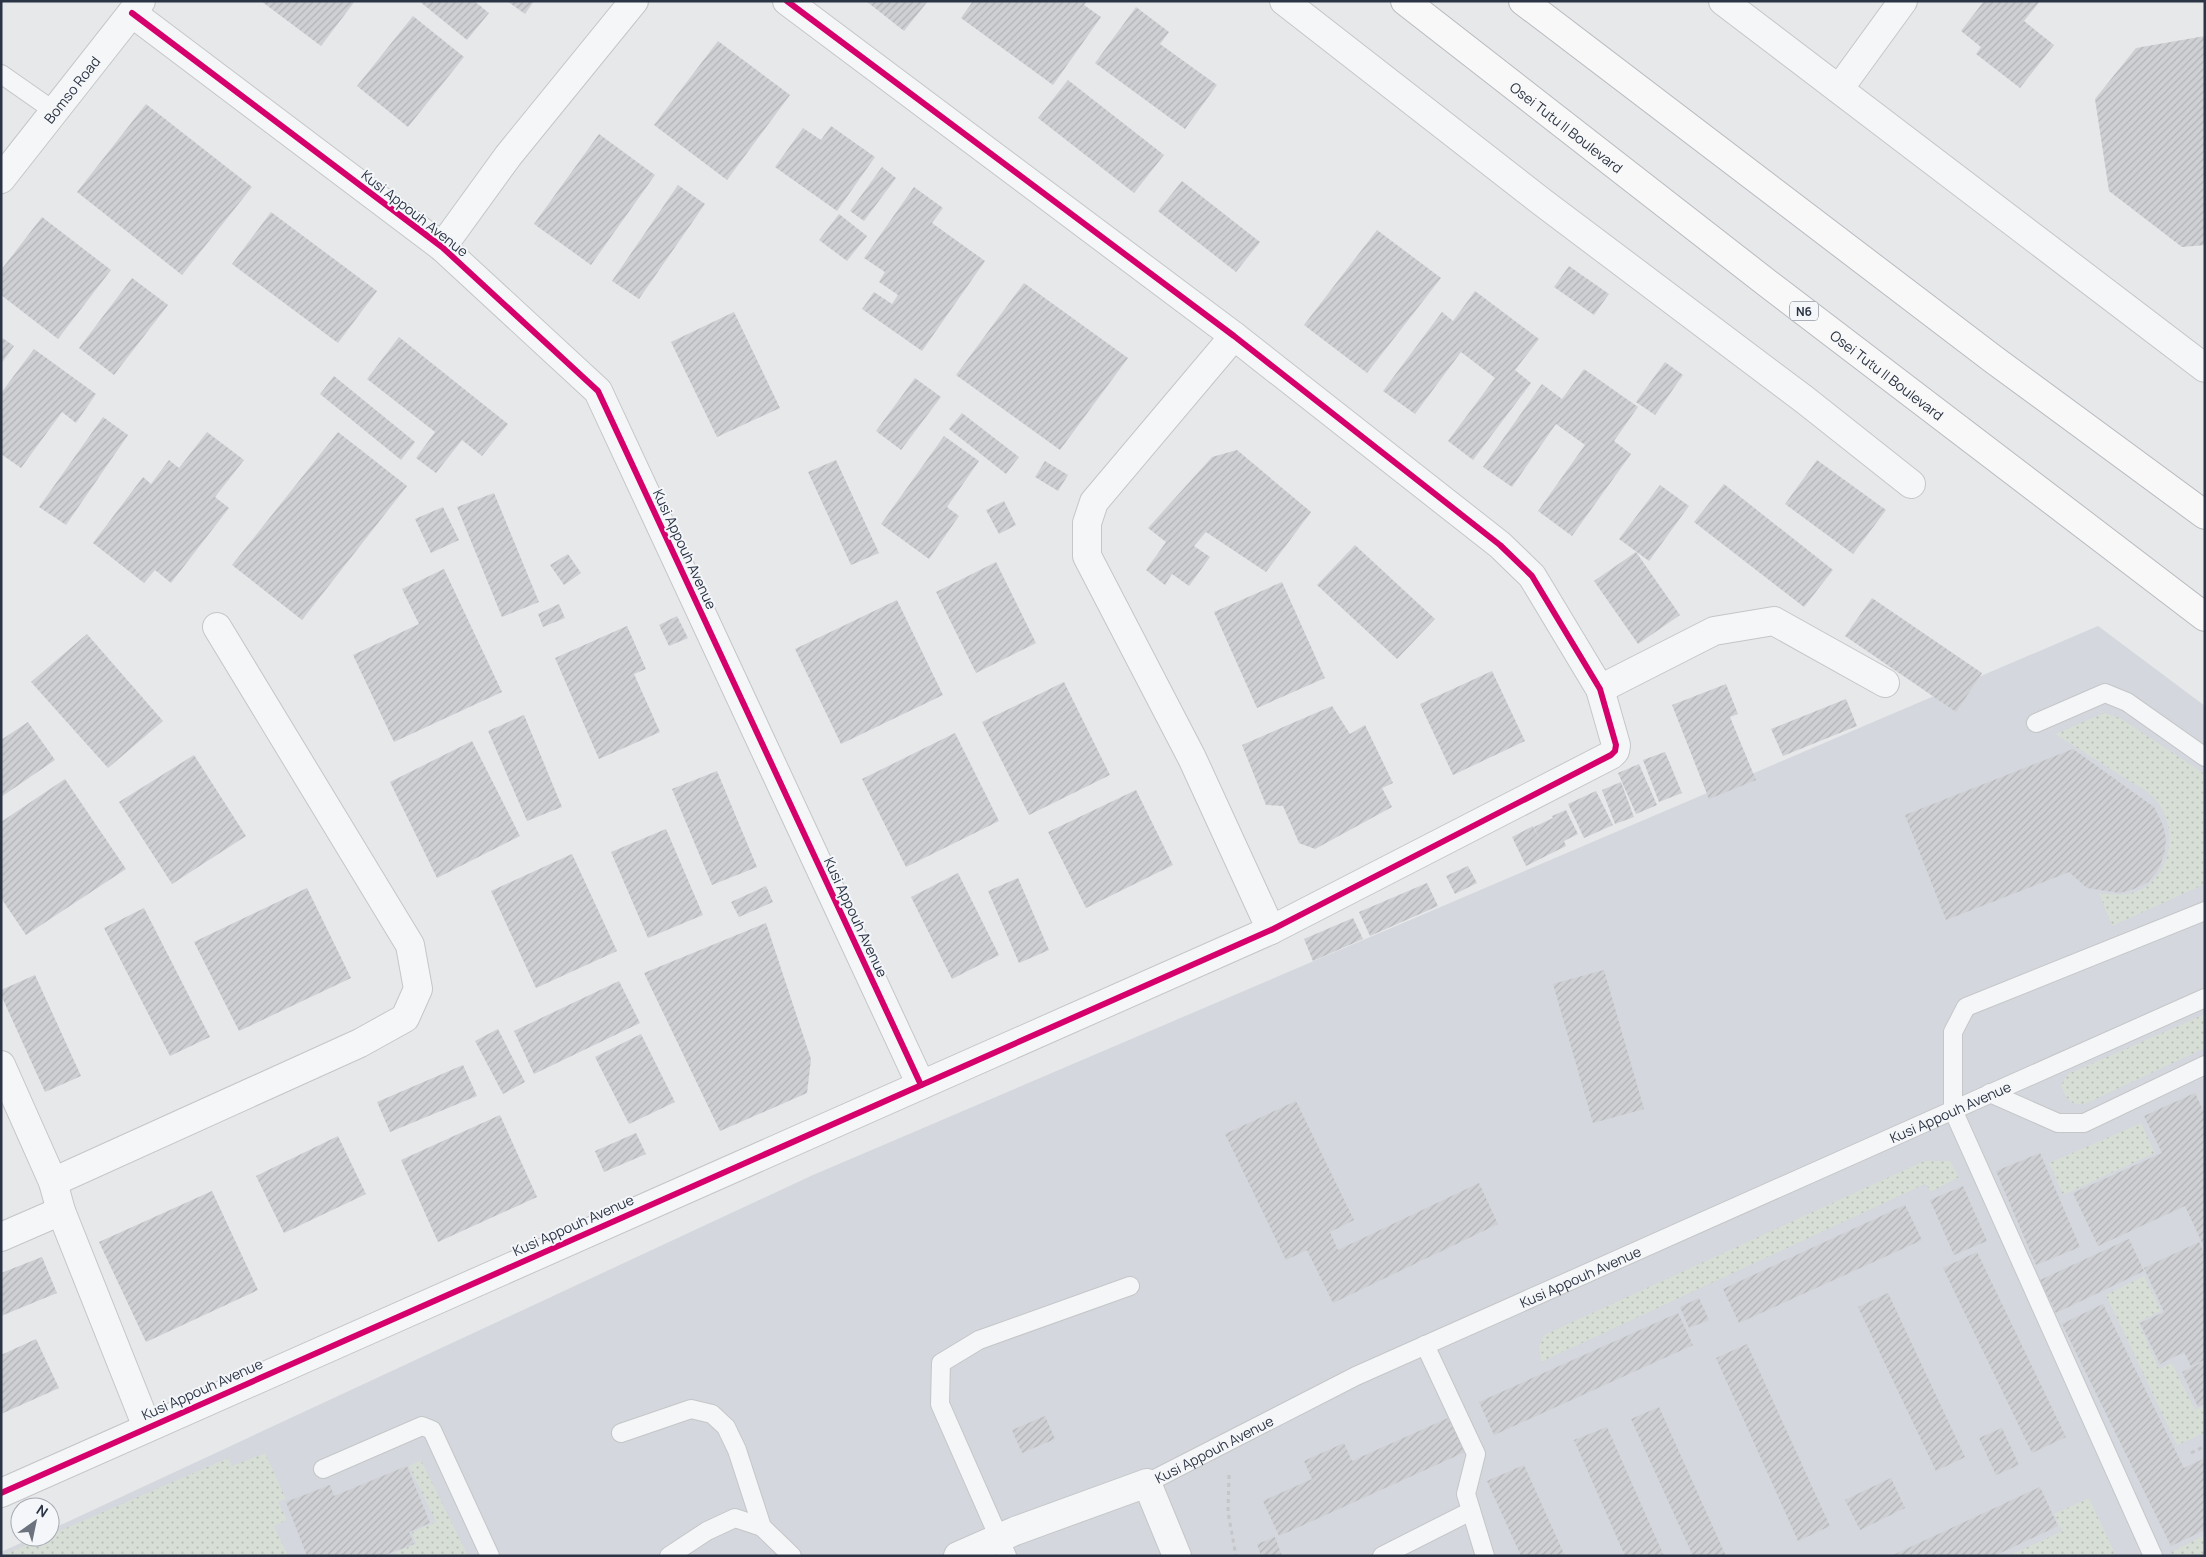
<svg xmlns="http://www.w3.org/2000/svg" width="2206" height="1557" font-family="Manrope,sans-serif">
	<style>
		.built { fill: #d4d7dd }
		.grass { fill: url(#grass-dots) }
		.building { fill: url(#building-hatch) }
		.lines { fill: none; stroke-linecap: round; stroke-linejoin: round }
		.service-casing { stroke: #c4c6c8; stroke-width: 20 }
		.minor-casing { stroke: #c4c6c8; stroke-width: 30 }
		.tertiary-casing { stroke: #c4c6c8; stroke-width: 30 }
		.trunk-casing { stroke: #b8bbbf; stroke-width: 30 }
		.path { stroke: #c5c6ca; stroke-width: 3; stroke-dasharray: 4 4; stroke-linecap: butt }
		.service { stroke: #f5f6f7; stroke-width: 18 }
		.minor { stroke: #f5f6f7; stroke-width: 28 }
		.tertiary { stroke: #f5f6f7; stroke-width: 28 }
		.trunk { stroke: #f8f8f8; stroke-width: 28 }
		.cycleway-casing { stroke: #f4f6f9; stroke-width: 9 }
		.cycleway { stroke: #d6006c; stroke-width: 6 }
		.labels { text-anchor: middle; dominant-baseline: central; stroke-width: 4; stroke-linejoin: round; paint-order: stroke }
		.shield { fill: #f4f6f9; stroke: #676e7b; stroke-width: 1 }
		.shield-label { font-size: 12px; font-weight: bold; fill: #2b3445 }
		.street-label { font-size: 14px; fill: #2b3445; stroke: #f4f6f9 }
	</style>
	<defs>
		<pattern id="grass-dots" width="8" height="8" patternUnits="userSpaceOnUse" patternTransform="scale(1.25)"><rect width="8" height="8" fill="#d6ded6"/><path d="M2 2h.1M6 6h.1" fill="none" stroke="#b8bfb9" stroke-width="1.8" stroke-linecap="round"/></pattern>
		<pattern id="building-hatch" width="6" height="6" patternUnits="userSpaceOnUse" patternTransform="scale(1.25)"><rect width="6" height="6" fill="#ced0d3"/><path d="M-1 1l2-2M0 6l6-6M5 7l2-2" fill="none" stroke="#b1b3b6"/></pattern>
	</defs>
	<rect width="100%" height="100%" fill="#e6e8ea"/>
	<path class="built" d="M2098,626L2205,706V1556H1V1552L34,1537H50V1530L813,1175Z"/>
	<g class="grass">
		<path d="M2104,713L2120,718L2205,774V884L2112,926L2099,893C2125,896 2142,896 2159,873C2175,850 2172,815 2152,796C2144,788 2132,783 2123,777C2100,763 2078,748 2055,734Z"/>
		<path d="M2205,1014V1048L2085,1104C2069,1106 2066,1098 2061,1085L2068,1074Z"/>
		<path d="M2141,1123L2155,1153L2063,1195L2049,1163Z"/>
		<path d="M1924,1161H1950L1959,1177L1931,1192L1925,1184L1541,1362L1539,1346L1544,1335Z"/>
		<path d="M2144,1276L2161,1311L2138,1322L2159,1369L2172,1363L2195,1410L2205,1406V1433L2177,1445L2106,1295Z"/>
		<path d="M265,1453L286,1499L278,1502L287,1520L274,1526L288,1556H1L44,1537H50V1535L228,1458L232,1466Z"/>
		<path d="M421,1460L468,1556H397L395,1552L416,1544L412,1532L436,1522L409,1466Z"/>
		<path d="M2089,1498L2116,1556H2008L2062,1531L2054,1514Z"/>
		<path d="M2205,1535V1556H2174L2171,1552Z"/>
	</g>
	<g class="building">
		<path d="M261,1H355L321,46Z"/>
		<path d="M419,1H474L489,13L467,40Z"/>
		<path d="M507,1H534L525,14Z"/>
		<path d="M866,1H928L904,31Z"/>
		<path d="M973,1H1087L1084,5L1101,17L1053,85L961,18Z"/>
		<path d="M1984,1H2040L2024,21L2054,45L2020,88L1976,54L1981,47L1961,31Z"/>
		<path d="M1136,7L1169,32L1160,44L1217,85L1185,129L1095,63Z"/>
		<path d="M413,16L464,57L408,127L357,86Z"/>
		<path d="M2205,36V245L2182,247L2109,191L2095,99L2136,48Z"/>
		<path d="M718,41L790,95L727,180L654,125Z"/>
		<path d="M1068,80L1164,155L1134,193L1038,118Z"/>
		<path d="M146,104L252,187L182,275L77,192Z"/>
		<path d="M831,126L875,157L837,211L775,167L803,128L821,140Z"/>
		<path d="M599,134L655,175L591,265L534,224Z"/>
		<path d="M882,167L896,178L864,221L850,211Z"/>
		<path d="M1182,181L1260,242L1236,272L1158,211Z"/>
		<path d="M678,185L705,204L639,299L612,281Z"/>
		<path d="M914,187L943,208L932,223L985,261L922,351L862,309L874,292L892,304L898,295L879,282L885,272L864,258Z"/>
		<path d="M271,212L377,291L338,343L232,264Z"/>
		<path d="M839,214L867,236L847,261L819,240Z"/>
		<path d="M42,217L111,270L58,339L1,295V270Z"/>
		<path d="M1377,230L1441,278L1367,373L1304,325Z"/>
		<path d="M1569,266L1609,294L1594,315L1554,287Z"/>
		<path d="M132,278L168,305L114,375L79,348Z"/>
		<path d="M1024,283L1128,358L1060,450L956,375Z"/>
		<path d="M1475,291L1539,339L1515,370L1531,383L1473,460L1448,441L1495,378L1461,352L1415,414L1383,391L1442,312L1453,321Z"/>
		<path d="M734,312L780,408L717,437L671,342Z"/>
		<path d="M1,337L14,346L1,364Z"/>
		<path d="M399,337L508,424L482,456L462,440L436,473L416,458L435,432L367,379Z"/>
		<path d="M34,349L96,394L76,423L62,412L21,468L1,454V393Z"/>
		<path d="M1665,362L1683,375L1655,415L1636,402Z"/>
		<path d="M1584,369L1638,407L1614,441L1631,454L1572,536L1538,511L1585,445L1556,424L1512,487L1483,467L1542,384L1562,399Z"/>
		<path d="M334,376L415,442L401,460L320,394Z"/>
		<path d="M915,378L941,397L901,450L876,431Z"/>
		<path d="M962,413L1019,457L1006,474L949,429Z"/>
		<path d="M103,417L128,435L66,525L39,507Z"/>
		<path d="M207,432L244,460L215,497L229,508L171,583L155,570L144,583L93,543L143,477L151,484L169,460L179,468Z"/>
		<path d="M338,432L407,486L302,620L232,565Z"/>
		<path d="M944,436L979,461L947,507L959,516L929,559L881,524Z"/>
		<path d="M1237,450L1311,512L1266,572L1206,532L1194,546L1210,557L1189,586L1172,574L1165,585L1146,570L1166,542L1148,528L1212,457Z"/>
		<path d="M836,460L879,553L851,565L808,472Z"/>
		<path d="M1817,460L1886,510L1853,554L1785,504Z"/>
		<path d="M1045,461L1068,475L1058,491L1035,477Z"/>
		<path d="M1724,484L1833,570L1804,607L1694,522Z"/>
		<path d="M1660,485L1689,506L1649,561L1619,539Z"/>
		<path d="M494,493L539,602L502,617L457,507Z"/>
		<path d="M1004,501L1016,525L999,534L986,510Z"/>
		<path d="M443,507L459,540L431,553L415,519Z"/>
		<path d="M1355,545L1435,619L1397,659L1317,585Z"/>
		<path d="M1636,552L1680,615L1638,644L1594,581Z"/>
		<path d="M568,554L581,573L564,585L550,565Z"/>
		<path d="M996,562L1036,643L976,673L936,592Z"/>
		<path d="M444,569L502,692L394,742L353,655L419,624L402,589Z"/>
		<path d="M1282,582L1325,678L1257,708L1214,612Z"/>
		<path d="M1872,598L1982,673L1956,712L1845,636Z"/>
		<path d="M897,600L943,695L841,744L795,649Z"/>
		<path d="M559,604L565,618L543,627L538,614Z"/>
		<path d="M677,616L688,638L669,646L659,625Z"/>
		<path d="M627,626L646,669L634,674L660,732L599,759L555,658Z"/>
		<path d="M87,634L163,721L108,768L31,682Z"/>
		<path d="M1492,671L1525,741L1453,775L1420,704Z"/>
		<path d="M1064,682L1110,775L1029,815L982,722Z"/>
		<path d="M1726,684L1738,714L1730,717L1756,780L1709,799L1672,705Z"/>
		<path d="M1846,699L1857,726L1783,756L1771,729Z"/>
		<path d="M1332,706L1350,734L1365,725L1393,783L1382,788L1392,807L1315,849L1299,843L1283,806L1266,805L1242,745Z"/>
		<path d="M524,715L562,807L527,821L488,731Z"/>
		<path d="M28,722L55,760L1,797V740Z"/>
		<path d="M955,733L999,821L906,867L862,779Z"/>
		<path d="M472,741L520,836L437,878L390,782Z"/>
		<path d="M2073,749L2154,807L2163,825L2166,839L2164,855L2158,870L2148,882L2134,889L2120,893L2087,888L2069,872L1946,920L1905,815Z"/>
		<path d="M1665,752L1682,793L1659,802L1643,760Z"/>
		<path d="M194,755L246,836L172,884L119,802Z"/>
		<path d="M1639,764L1657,805L1636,814L1618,773Z"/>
		<path d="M717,771L757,867L712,885L672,789Z"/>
		<path d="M65,779L126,869L26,935L1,898V822Z"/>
		<path d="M1621,782L1634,817L1615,824L1602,790Z"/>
		<path d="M1136,790L1173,865L1086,908L1048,832Z"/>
		<path d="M1596,791L1613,825L1584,838L1568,804Z"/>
		<path d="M1566,810L1578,834L1564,841L1566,846L1526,866L1512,837L1533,826L1540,841L1534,827L1553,818L1558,829L1552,816Z"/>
		<path d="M666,829L703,915L648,938L611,852Z"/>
		<path d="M572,854L617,951L536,988L491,891Z"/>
		<path d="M1468,866L1477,883L1455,894L1446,876Z"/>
		<path d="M958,873L999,955L952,979L911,897Z"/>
		<path d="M1018,878L1049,950L1019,963L988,891Z"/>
		<path d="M1427,883L1438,906L1370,936L1359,912Z"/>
		<path d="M766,886L773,902L739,917L731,902Z"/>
		<path d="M307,888L351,978L239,1031L194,942Z"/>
		<path d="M144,908L210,1037L170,1056L104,928Z"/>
		<path d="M1353,918L1363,939L1313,961L1304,939Z"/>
		<path d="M766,923L811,1059L807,1093L720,1131L644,973Z"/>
		<path d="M1604,970L1644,1109L1593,1123L1553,984Z"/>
		<path d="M35,975L81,1076L45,1092L1,995V990Z"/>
		<path d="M619,981L640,1023L534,1074L514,1031Z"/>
		<path d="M498,1029L525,1082L503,1094L475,1041Z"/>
		<path d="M641,1034L675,1102L629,1124L595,1057Z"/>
		<path d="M463,1065L477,1096L390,1132L377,1102Z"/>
		<path d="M2195,1093L2205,1114V1249L2185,1206L2098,1246L2073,1193L2162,1153L2144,1116Z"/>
		<path d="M1296,1101L1354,1220L1330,1232L1338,1250L1479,1183L1498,1224L1333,1303L1307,1250L1286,1260L1225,1134Z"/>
		<path d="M500,1115L537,1197L438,1242L401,1160Z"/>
		<path d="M636,1133L646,1154L604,1172L595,1151Z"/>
		<path d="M338,1136L366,1194L284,1233L256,1176Z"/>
		<path d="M2040,1153L2080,1247L2036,1265L1996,1171Z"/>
		<path d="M1963,1186L1987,1241L1954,1255L1930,1200Z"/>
		<path d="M212,1191L258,1290L146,1342L99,1242Z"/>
		<path d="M1905,1205L1922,1240L1739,1323L1723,1289Z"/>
		<path d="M2129,1239L2144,1271L2056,1313L2040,1280Z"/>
		<path d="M2199,1242L2205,1254V1360L2191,1366L2184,1352L2160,1364L2140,1323L2164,1312L2144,1268Z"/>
		<path d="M1977,1252L2066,1437L2032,1453L1943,1268Z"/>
		<path d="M42,1257L57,1293L1,1316V1273Z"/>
		<path d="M1888,1293L1965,1457L1936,1471L1858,1307Z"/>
		<path d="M1699,1298L1709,1320L1689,1328L1680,1307Z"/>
		<path d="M2103,1304L2184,1468L2205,1458V1530L2171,1546L2062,1324Z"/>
		<path d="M1678,1313L1693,1345L1494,1435L1479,1402Z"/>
		<path d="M36,1339L59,1388L1,1414V1355Z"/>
		<path d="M1747,1344L1830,1526L1798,1541L1716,1358Z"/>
		<path d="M2205,1361V1403L2198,1407L2182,1372Z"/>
		<path d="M1659,1407L1726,1556H1693L1631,1419Z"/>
		<path d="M1045,1416L1055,1439L1022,1453L1012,1430Z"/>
		<path d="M1448,1418L1465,1452L1279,1536L1263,1501L1312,1479L1304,1461L1344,1443L1352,1461Z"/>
		<path d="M1607,1427L1664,1556H1625L1574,1440Z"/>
		<path d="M2002,1428L2019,1465L1996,1475L1979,1438Z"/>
		<path d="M1524,1465L1565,1556H1521L1487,1481Z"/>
		<path d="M407,1466L430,1523L409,1532L414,1544L383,1556H307L286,1502L330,1485L334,1496Z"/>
		<path d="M1891,1478L1905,1508L1860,1530L1845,1500Z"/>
		<path d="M2040,1487L2058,1526L1994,1556H1891Z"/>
		<path d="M1275,1537L1282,1556H1261L1257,1544Z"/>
	</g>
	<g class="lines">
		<g class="service-casing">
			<g id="service">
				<path d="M1,74L54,111"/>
				<path d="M2036,723L2105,693L2127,702L2205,757"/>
				<path d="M1990,1093L2058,1123H2084L2205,1065"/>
				<path d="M1425,1345L1476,1454L1466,1494L1485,1556"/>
				<path d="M621,1433L691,1409L712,1414L726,1427L737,1450L762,1527"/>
				<path d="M323,1469L422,1426L432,1430L490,1556"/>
				<path id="s1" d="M1147,1483L1356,1376L2205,998"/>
				<path d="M669,1556L707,1531L735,1518L762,1527L792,1556"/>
				<path d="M1007,1556L940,1404L941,1363L979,1340L1130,1286"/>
				<path d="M1382,1556L1471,1511"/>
				<path d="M2153,1556L1953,1110V1032L1966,1007L2205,911"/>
			</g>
		</g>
		<g class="minor-casing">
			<g id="minor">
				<path d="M1284,1L1542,202L1805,400L1911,484"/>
				<path d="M1723,1L2205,368"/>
				<path d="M132,13L442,247L598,391L921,1085"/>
				<path d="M1839,89L1903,1"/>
				<path d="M442,247L508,156L634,1"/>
				<path d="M1234,336L1094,502L1087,523V556L1192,758L1271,930"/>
				<path d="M1600,689L1714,631L1774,621L1885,683"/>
				<path d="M1,1065L53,1182L61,1211L147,1427"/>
				<path d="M53,1182L360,1043L405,1018L418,989L410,945L217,627"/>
				<path d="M1,1237L61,1211"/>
				<path d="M1,1493L1271,930L1611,755L1615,751L1616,745L1600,689L1532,576L1500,545L1234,336L787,1"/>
				<path d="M958,1556L1015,1531L1147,1483L1177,1556"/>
			</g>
		</g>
		<g class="tertiary-casing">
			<g id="tertiary">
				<path id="s2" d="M1,179L141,1"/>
			</g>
		</g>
		<g class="trunk-casing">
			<g id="trunk">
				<path id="s3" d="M1405,1L1767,283L2205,617"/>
				<path d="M1523,1L1993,359L2205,515"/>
			</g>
		</g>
		<g class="path">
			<path d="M2191,1453L2205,1446"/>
			<path d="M1229,1475L1228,1512L1236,1556"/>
		</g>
		<use href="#service" class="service"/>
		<use href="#minor" class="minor"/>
		<use href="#tertiary" class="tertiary"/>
		<use href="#trunk" class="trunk"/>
		<g class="cycleway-casing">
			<g id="cycleway">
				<path d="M132,13L442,247L598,391L921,1085"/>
				<path d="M1,1493L1271,930L1611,755L1615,751L1616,745L1600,689L1532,576L1500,545L1234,336L787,1"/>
			</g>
		</g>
		<use href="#cycleway" class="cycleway"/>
	</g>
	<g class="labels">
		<rect class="shield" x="1790" y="301.5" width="28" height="19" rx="4"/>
		<g class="shield-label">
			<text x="1804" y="311">N6</text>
		</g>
		<g class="street-label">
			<text stroke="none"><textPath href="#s2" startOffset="114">Bomso Road</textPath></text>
			<text stroke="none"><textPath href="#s3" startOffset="205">Osei Tutu II Boulevard</textPath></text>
			<text transform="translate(415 213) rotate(38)">Kusi Appouh Avenue</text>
			<text stroke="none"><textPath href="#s3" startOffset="610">Osei Tutu II Boulevard</textPath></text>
			<text transform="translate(685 549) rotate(65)">Kusi Appouh Avenue</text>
			<text transform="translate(856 917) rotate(65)">Kusi Appouh Avenue</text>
			<text stroke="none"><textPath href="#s1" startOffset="885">Kusi Appouh Avenue</textPath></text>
			<text transform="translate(573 1225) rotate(-24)">Kusi Appouh Avenue</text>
			<text stroke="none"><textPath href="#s1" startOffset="480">Kusi Appouh Avenue</textPath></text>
			<text transform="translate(202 1389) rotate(-24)">Kusi Appouh Avenue</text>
			<text stroke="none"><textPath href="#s1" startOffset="75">Kusi Appouh Avenue</textPath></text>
		</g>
	</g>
	<rect width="2206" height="1557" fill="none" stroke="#2b3445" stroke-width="5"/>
	<g transform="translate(35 1522) rotate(33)"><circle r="24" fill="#f4f6f9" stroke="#a4a8b1"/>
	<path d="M0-4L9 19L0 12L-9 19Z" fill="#6c737f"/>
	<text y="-8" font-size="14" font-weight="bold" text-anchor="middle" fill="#2b3445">N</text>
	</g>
</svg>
